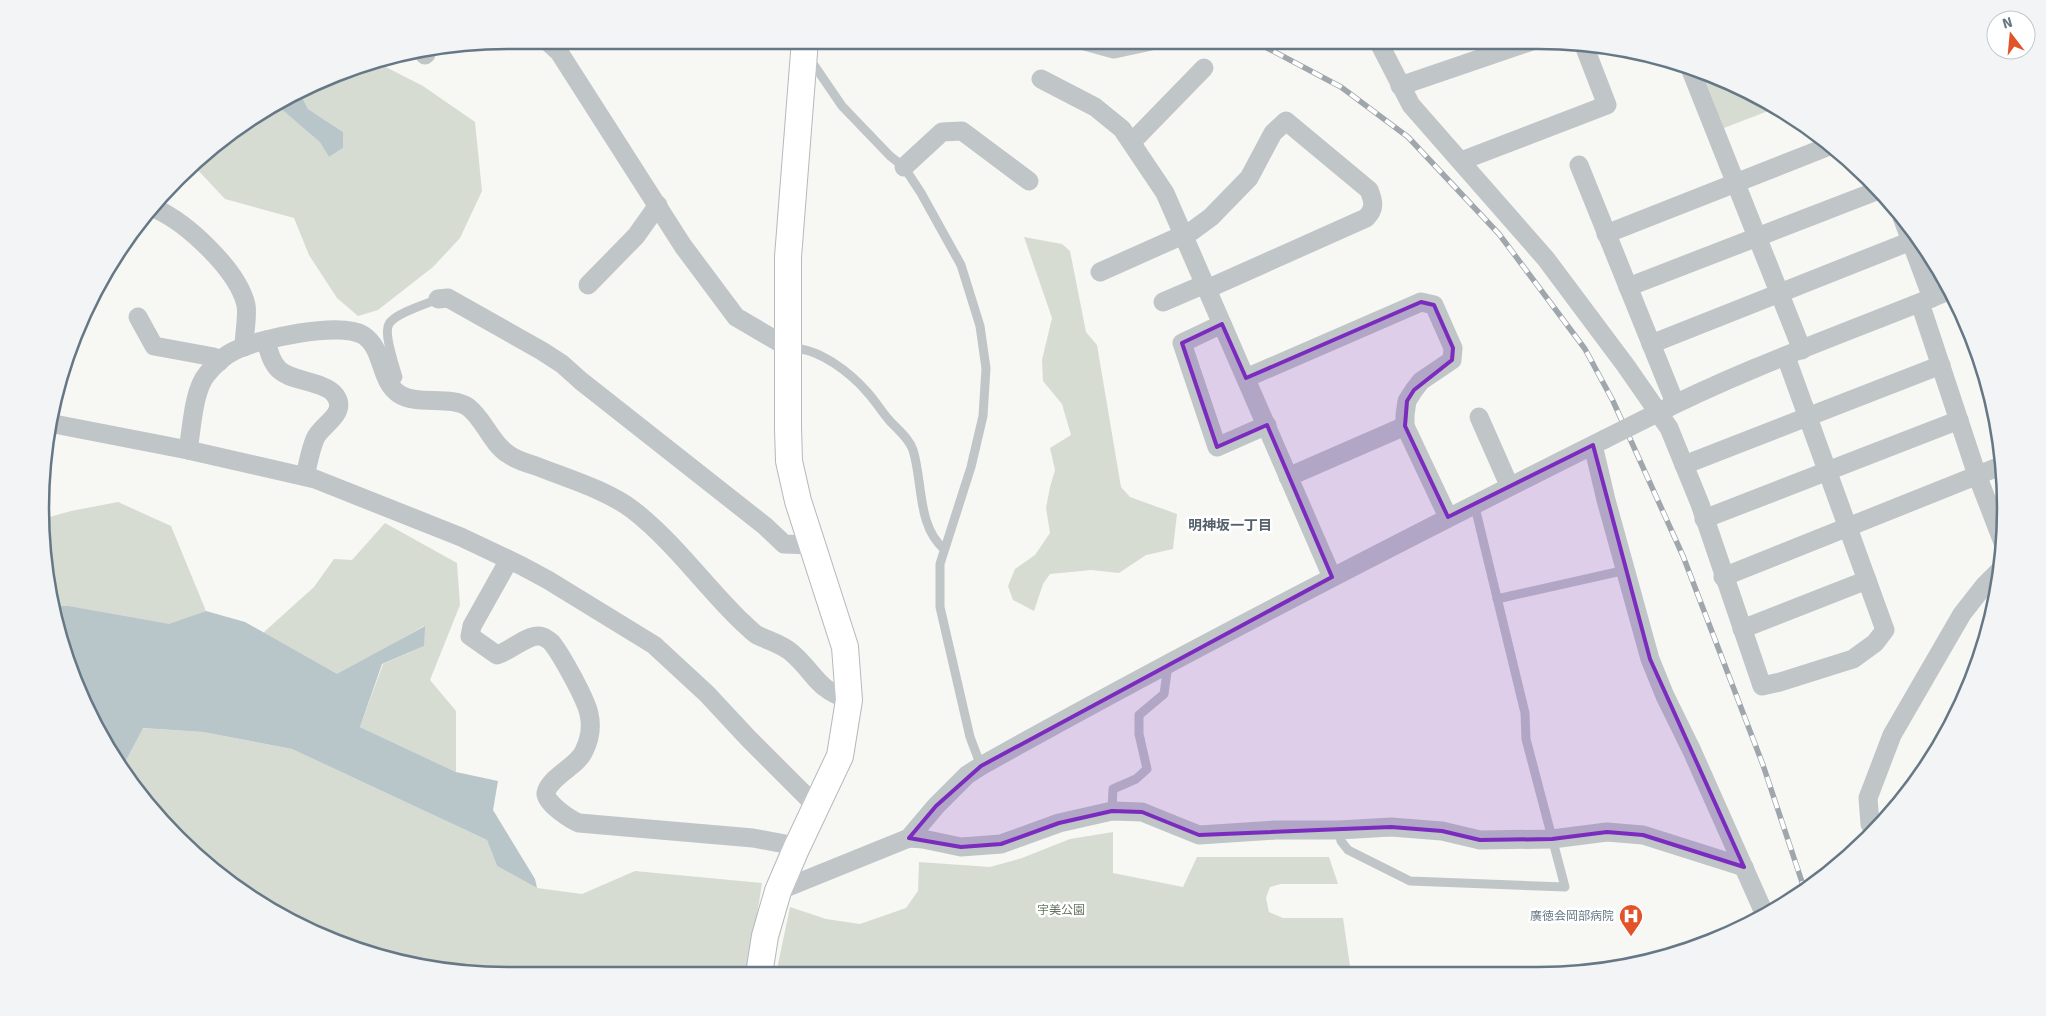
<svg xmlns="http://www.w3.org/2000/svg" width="2046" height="1016" font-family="Signika,'Noto Sans JP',sans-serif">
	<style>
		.green { fill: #d7dcd3 }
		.water { fill: #b8c5c9 }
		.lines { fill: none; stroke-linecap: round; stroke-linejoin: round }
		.secondary-casing { stroke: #b3b9bd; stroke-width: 28 }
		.lane { stroke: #c0c5c8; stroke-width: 9 }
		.street { stroke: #c0c5c8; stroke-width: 19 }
		.secondary { stroke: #fff; stroke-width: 26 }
		.rail-casing { stroke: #9fa7ac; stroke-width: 5.5 }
		.rail { stroke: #fff; stroke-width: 4; stroke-dasharray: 11; stroke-linecap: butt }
		.street-bridge { stroke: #c0c5c8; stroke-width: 19 }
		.marked { fill: #7b2cbf; fill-opacity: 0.2; stroke: #7b2cbf; stroke-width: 4; stroke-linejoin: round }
		.labels { text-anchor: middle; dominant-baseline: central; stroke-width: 5; stroke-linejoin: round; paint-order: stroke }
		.park-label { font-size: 12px; fill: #667761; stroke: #fff }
		.poi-label { font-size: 12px; fill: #667885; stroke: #fff; text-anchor: end }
		.neighbourhood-label { font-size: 14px; font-weight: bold; fill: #54616a; stroke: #fff }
		.rim { fill: none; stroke: #667885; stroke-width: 2.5 }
	</style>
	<rect width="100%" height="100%" fill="#f7f7f4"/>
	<g class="green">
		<path d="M376,62L423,86L475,122L482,191L460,238L433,267L378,310L358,316L337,298L309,255L294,218L225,199L195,167L223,137L279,107L321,142L329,157L343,148V132L308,109L301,95L357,65Z"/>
		<path d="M1702,72L1745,88L1776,108L1724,128Z"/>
		<path d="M1024,237L1062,244L1070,251L1086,332L1097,345L1121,487L1130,497L1177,514L1173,549L1146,555L1119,573L1091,570L1050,574L1043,584L1034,611L1013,600L1008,586L1015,569L1035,555L1050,533L1046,508L1050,487L1055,470L1050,448L1071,435L1062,404L1043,381L1042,360L1052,318Z"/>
		<path d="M118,502L171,526L206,611L169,625L69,606H55L44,569L46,518L71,511Z"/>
		<path d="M385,523L457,563L460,605L430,680L456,711V772L360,727L383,664L424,646V626L337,675L263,633L314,587L334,559L352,560Z"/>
		<path d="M142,728L203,732L292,749L487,840L497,866L537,888L582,894L635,871L762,883L748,974L478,975L387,960L301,928L177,839L124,764Z"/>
		<path d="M1113,832V873L1183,887L1197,857H1329L1338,884H1281L1270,887L1266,898L1269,912L1283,918H1343L1351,973L776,974L790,907L826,919L860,924L906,908L918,891L919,862L990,867L1022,858L1070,839Z"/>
	</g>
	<g class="water">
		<path d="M301,95L308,109L343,132V148L329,157L320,142L279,107Z"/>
		<path d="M55,606H69L169,624L206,611L245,622L337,674L425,626L424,646L382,664L360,727L456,772L498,781L493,810L535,879L537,888L497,866L487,840L292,749L203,732L143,728L124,764L88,715Z"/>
	</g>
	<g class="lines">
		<g class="secondary-casing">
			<path id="secondary" d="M759,974L765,936L778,891L796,849L840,756L849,700L845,647L798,501L789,461L788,428V257L805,40"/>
		</g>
		<g class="lane">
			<path d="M807,59L814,65L842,106L890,156L904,167L921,193L961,265L980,326L986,368L983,416L971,467L940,564V607L970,737L981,766"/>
			<path d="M791,348C819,348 851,373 868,393C876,402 882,412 889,420C897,429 909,438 913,450C923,482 917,526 944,549"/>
			<path d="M393,387L398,377C395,366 383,333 389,324C395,313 427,304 438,299"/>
			<path d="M1497,599L1626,570"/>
			<path d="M1112,811L1113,789L1136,779L1147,769L1139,734V715L1164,694L1168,665"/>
			<path d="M1339,830L1341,841L1348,850L1410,881L1565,887L1526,739L1525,713L1474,503"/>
		</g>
		<g class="street">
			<path d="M546,40L559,52L683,246L736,317L789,348"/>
			<path d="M1085,41L1114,49L1151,41"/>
			<path d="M1378,41L1411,105L1546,259L1626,366L1669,428L1700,504L1762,686L1780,682L1853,659L1875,643L1885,630L1786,357"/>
			<path d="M425,55L426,54"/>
			<path d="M1690,68L1802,350"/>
			<path d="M1041,79L1095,107L1122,129L1165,193L1332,577"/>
			<path d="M1400,86L1532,41"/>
			<path d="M1132,142L1204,68"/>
			<path d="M1461,161L1607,105L1583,43"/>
			<path d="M1579,165L1675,403"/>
			<path d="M904,167L942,132L962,131L1029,181"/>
			<path d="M156,209C187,223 238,270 246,305C248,315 244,335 244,347"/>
			<path d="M1902,217L1932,298"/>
			<path d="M1606,234L1832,145"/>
			<path d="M1100,272L1192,231L1211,217L1249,178L1273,133L1286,121L1369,190C1374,202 1375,209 1366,218L1207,289"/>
			<path d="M588,285L636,236L658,205"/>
			<path d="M1628,287L1879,190"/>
			<path d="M438,299L448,298L542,351L562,364L581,381L765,526L784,544L812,545"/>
			<path d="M1163,302L1205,284"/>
			<path d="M1920,303L1977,475L2004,545"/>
			<path d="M138,317L154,346L214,357L219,362"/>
			<path d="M1222,324L1182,343L1217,447L1267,425"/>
			<path d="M266,340C274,379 287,374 319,385C324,387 332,390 335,395C349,414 320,425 315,439C310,451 308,464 305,476"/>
			<path d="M1651,344L1911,241"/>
			<path d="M1246,378L1421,302L1434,305L1453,348L1452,360L1421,381L1414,390L1407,401L1405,415V426L1448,517"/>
			<path d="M1651,416C1747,367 1851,331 1951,290"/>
			<path d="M1479,417L1509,485"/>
			<path d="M49,423L188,450L315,479L461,537L522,566L548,580L654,645L707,694L748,738L817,807"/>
			<path d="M1593,445L1606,500L1650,659L1665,696L1692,751L1765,915"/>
			<path d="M188,450C192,428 193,391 207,374C213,366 225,355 234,351C257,339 340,321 363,335C384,348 379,381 399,394C417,406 451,395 468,407C484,419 491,443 508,454C516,460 527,463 536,466C566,478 607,490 633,510C674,542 704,585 741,621C746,625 751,631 757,635C769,641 782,644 792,653C816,674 815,688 849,700"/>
			<path d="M1684,465L1941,365"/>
			<path d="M1288,477L1405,426"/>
			<path d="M1704,519L1959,420"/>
			<path d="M509,560L472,626L470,636L497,655C510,651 527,635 539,636C543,636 549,640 552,643C562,656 586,699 589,714C592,727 590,739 584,751C578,766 549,777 546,793C545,803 571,820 579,823L753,838L785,844L796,849"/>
			<path d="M1723,577L2003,465"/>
			<path d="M1742,629L1867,580"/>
			<path d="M1874,830L1870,824L1868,798L1892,735L1962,614L1984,586L2000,570"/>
			<path d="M909,838L923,839L961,847L1001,844L1059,823L1112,811L1142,812L1199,835L1276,830H1339L1391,827L1442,831L1480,840L1552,839L1607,832L1643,835L1744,867"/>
			<path d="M778,891L909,838L936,806L967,775L981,766C1186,651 1395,544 1605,439"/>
		</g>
		<use href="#secondary" class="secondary"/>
		<g class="rail-casing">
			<path id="rail" d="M1254,41L1341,87L1408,137L1499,234L1585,349L1613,401L1683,556L1763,765L1805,891"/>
		</g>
		<use href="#rail" class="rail"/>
		<path class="street-bridge" d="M1605,439L1651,416"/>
	</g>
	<path class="marked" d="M1421,302L1434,305L1453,348L1452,360L1414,390L1407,401L1405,426L1448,517L1593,445L1650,659L1744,867L1643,835L1607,832L1552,839L1480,840L1442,831L1391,827L1199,835L1142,812L1112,811L1059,823L1001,844L961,847L909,838L936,806L981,766L1332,577L1267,425L1217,447L1182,343L1222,324L1246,378Z"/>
	<defs>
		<g id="hospital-pin" transform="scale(1.25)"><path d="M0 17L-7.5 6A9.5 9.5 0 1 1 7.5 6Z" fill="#e2532a" stroke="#fff"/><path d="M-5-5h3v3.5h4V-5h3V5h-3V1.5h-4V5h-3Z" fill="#fff"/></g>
	</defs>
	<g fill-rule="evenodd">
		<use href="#hospital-pin" x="1631" y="916"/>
	</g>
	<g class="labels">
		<g class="park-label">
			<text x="1061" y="910">宇美公園</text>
		</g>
		<g class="poi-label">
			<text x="1614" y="916">廣徳会岡部病院</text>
		</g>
		<g class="neighbourhood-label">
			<text x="1230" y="525">明神坂一丁目</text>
		</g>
	</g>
	<path d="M0 0H2046V1016H0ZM508 49H1538A459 459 0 0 1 1997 508V508A459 459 0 0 1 1538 967H508A459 459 0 0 1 49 508V508A459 459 0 0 1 508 49Z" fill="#f3f4f5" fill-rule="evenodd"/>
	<path class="rim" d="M508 49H1538A459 459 0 0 1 1997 508V508A459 459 0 0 1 1538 967H508A459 459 0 0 1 49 508V508A459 459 0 0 1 508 49Z"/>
	<g transform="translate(2011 35) rotate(344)"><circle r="24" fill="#ffffff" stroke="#c2c9ce"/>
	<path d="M0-4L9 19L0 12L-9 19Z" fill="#e2532a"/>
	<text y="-8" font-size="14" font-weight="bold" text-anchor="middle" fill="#667885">N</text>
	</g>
</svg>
